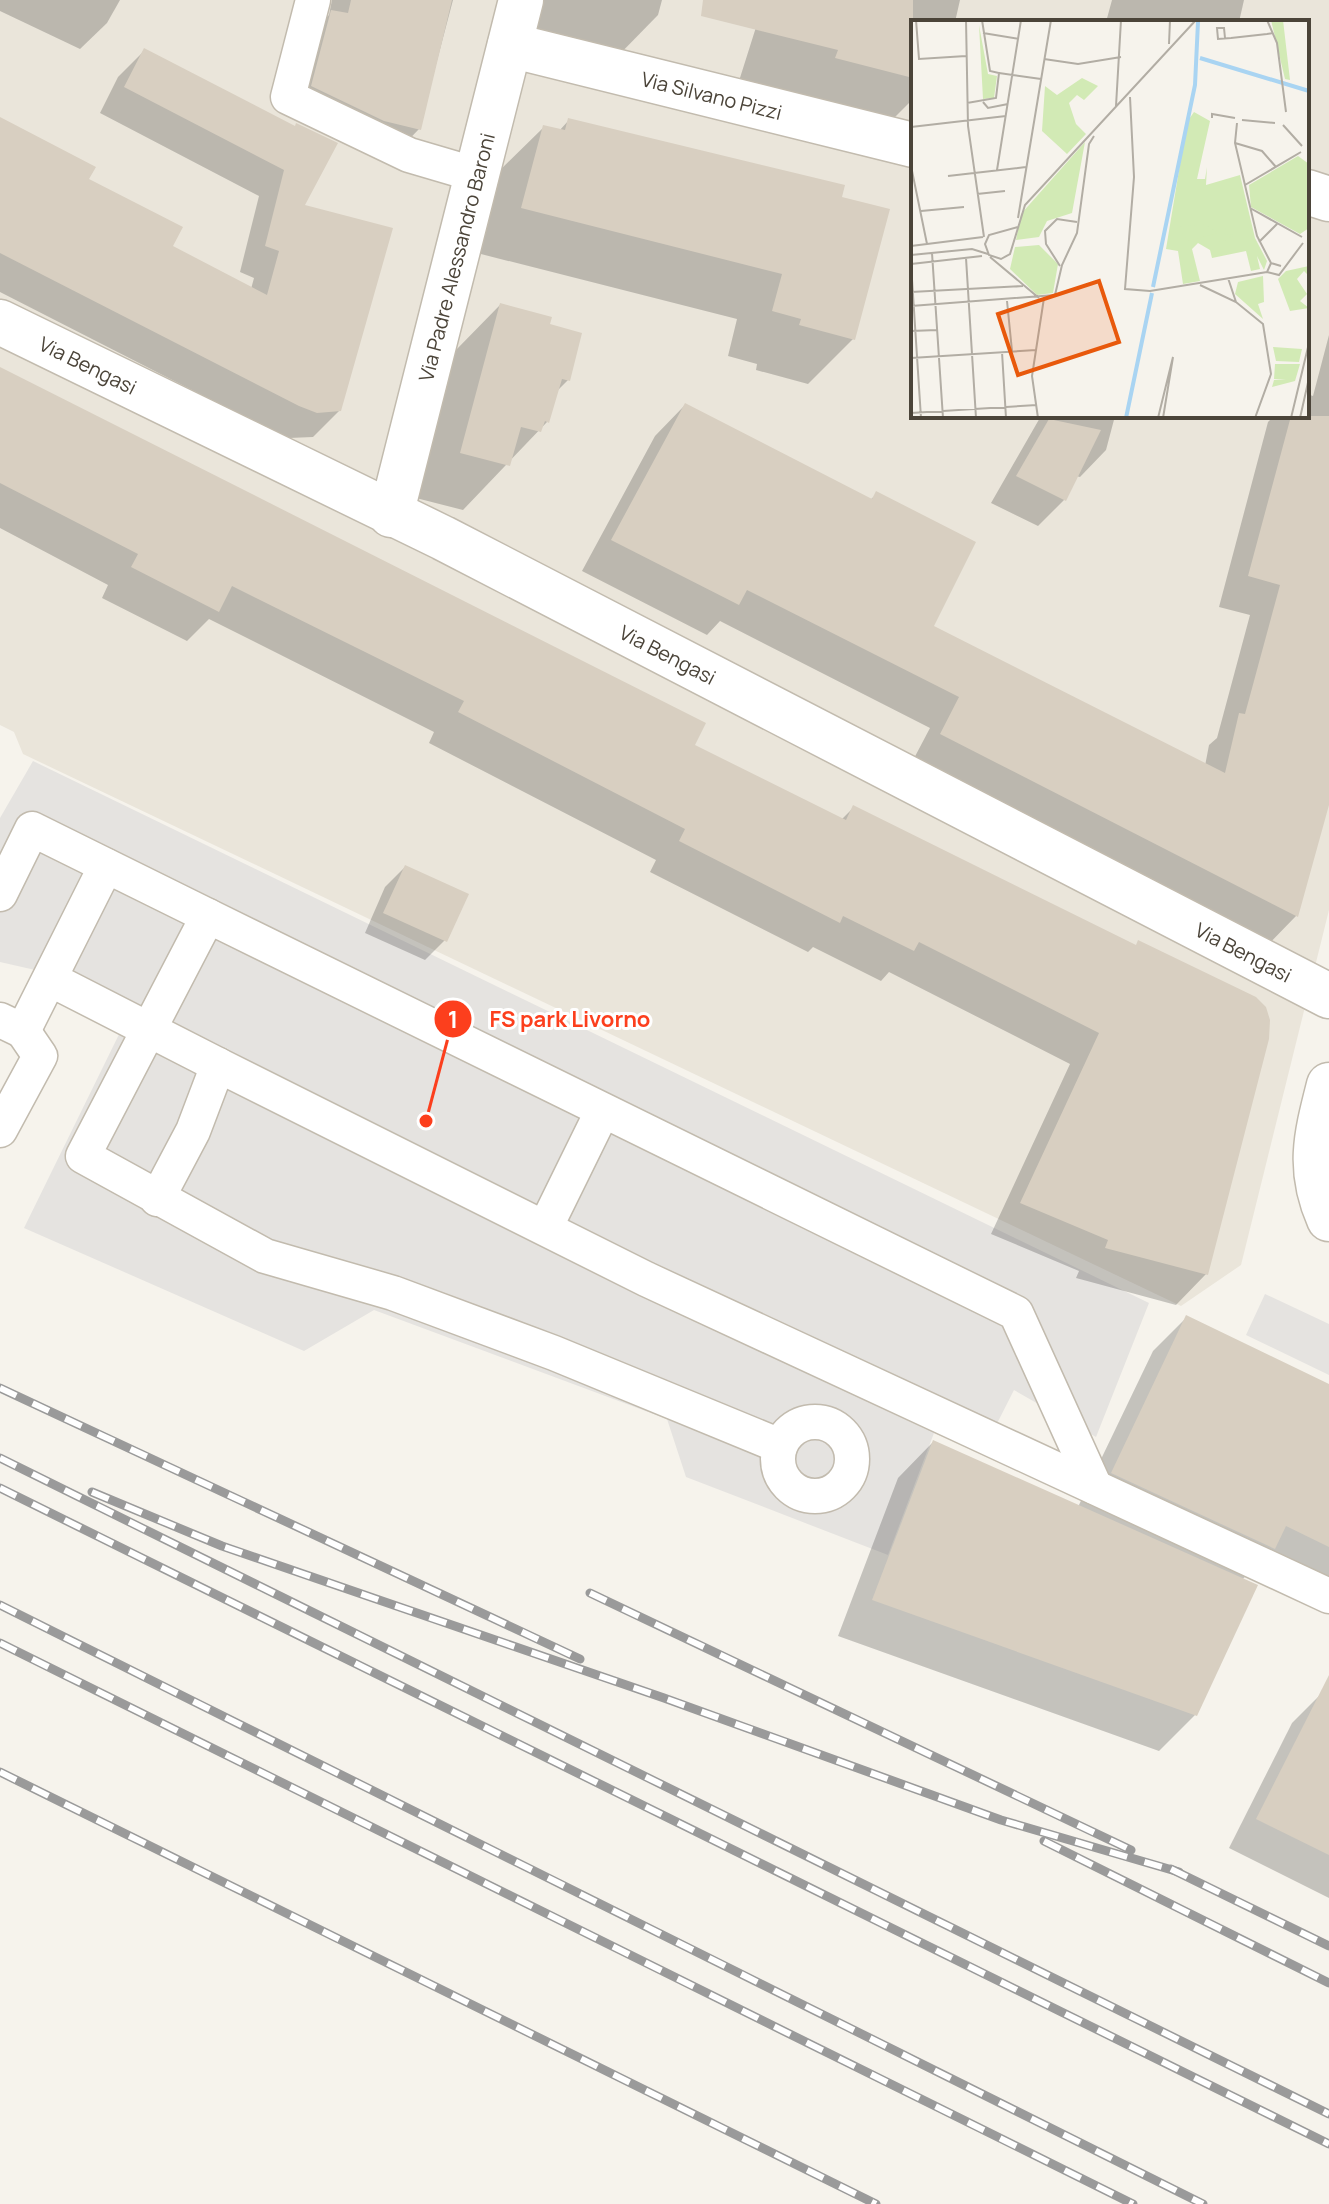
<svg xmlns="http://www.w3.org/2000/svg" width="1329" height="2204" font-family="Manrope,sans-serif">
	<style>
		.residential { fill: #eae5da; fill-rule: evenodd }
		.parking { fill: #e5e3e0 }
		.shadow { fill: #0003 }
		.building { fill: #d8cfc1 }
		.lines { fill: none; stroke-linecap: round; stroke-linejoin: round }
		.service-casing { stroke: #c2bbae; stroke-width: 37 }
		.minor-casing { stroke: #c2bbae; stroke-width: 47 }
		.service { stroke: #fff; stroke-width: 34 }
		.minor { stroke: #fff; stroke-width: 44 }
		.rail-casing { stroke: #9a9a9a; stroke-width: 9 }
		.rail { stroke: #fff; stroke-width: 6; stroke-dasharray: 18; stroke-linecap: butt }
		.labels { text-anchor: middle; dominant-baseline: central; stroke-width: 6; stroke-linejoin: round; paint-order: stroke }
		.street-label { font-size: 20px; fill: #4b4439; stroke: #fff }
		.inset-river { fill: none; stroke: #a9d4f2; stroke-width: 4 }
		.inset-road { fill: none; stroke: #b2ada4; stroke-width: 2 }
		.view { fill: #e8590c; fill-opacity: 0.15; stroke: #e8590c; stroke-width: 4 }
		.inset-edge { fill: none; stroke: #4b4439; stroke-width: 4 }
		.leader { fill: none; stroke: #fc3f1d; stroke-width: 3 }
		.callout-dot { fill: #fc3f1d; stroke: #fff; stroke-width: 3 }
		.mark-label { font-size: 24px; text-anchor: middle; font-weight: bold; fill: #fff }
		.callout-label { font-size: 22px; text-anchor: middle; font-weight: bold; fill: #fc3f1d; stroke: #fff; stroke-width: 6; stroke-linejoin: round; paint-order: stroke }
	</style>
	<rect width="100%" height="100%" fill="#f6f3ec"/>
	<path class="residential" d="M0,0H1329V910L1241,1265L1181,1306L23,754L14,732L0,725ZM913,22H1307V416H913Z"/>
	<g class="parking">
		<path d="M33,761L1149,1303L1096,1437L1014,1390L982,1453L934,1433L888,1555L686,1477L667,1419L374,1310L304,1351L24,1228L129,1014L66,977L0,962V818Z"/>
		<path d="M1265,1294L1329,1324V1375L1246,1335Z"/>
	</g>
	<g class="shadow">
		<path d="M0,0H120L107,23L80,49L0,11Z"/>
		<path d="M332,0H453L419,129L393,156L286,113L305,38L329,15Z"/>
		<path d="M522,0H662L658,15L613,61L524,38Z"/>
		<path d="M769,0H960L955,22H913V99L885,127L739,81L763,5Z"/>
		<path d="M1112,0H1244L1239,22H1106Z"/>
		<path d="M144,51L294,128L302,206L340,410L313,437L289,438L272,431L0,292V119L87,179L170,247L251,289L254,278L240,272L259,196L100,113L118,77Z"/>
		<path d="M569,120L843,186L840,198L854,338L808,384L756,370L757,364L728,356L737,319L477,253L498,172L544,127L559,131Z"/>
		<path d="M500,305L548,326L568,380L556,392L547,422L463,510L416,498L455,351Z"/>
		<path d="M1329,335V797L1296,916L1266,947L911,764L930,728L720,621L707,635L582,571L655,436L685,405L870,500L877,494L931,627L1205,766L1209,745L1217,738L1250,615L1219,607L1268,422L1274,416H1307V394L1313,396Z"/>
		<path d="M0,369L692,746L841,820L854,807L1135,947L1206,1274L1176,1305L1076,1278L1079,1271L991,1234L1070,1064L889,972L881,981L813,947L808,952L650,872L656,860L429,743L434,732L209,619L187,641L102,598L108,585L0,528Z"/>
		<path d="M1041,416H1115L1106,450L1080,477L1076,476L1064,500L1038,526L991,503Z"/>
		<path d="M405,867L445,940L425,960L365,933L385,887Z"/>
		<path d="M1186,1318L1329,1386V1596L1259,1562L1242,1580L1195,1715L1159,1751L838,1636L898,1478L933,1442L1078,1507L1153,1351Z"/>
		<path d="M1321,1694L1329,1698V1898L1229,1848L1292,1723Z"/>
	</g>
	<g class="building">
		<path d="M351,0H452L421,130L384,121L311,86L331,10L348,13Z"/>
		<path d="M703,0H913V78L835,58L838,50L701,16Z"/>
		<path d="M144,48L295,126L296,123L338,143L305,205L393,228L341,411L317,413L299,406L0,253V117L96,167L89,179L183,227L173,246L267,295L279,251L265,246L284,170L124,87Z"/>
		<path d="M568,118L845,185L842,197L890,209L855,340L799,325L801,319L772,311L782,274L521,208L543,125L565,130Z"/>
		<path d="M500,303L552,317L550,324L582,333L570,381L562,379L549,423L545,421L541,432L521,427L510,466L460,453Z"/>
		<path d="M0,367L706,723L695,745L846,820L853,805L1136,945L1138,940L1256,997L1266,1007L1270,1020L1269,1039L1208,1275L1105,1248L1108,1240L1020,1203L1099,1033L919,942L914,951L843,916L840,923L679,841L685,829L458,712L464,701L232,586L219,612L131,567L138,554L0,483Z"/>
		<path d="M685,403L872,499L876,491L976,542L934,626L1225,773L1239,713L1245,714L1280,585L1248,576L1291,416H1329V805L1298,917L940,734L959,697L747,590L739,605L611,540Z"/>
		<path d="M1049,419L1101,430L1066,501L1016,476Z"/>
		<path d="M405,865L469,894L447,942L383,913Z"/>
		<path d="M1186,1315L1329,1384V1547L1286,1526L1275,1549L1111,1473Z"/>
		<path d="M933,1440L1258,1585L1197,1716L872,1600Z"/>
		<path d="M1329,1675V1855L1256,1819Z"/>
	</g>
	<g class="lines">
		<g class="service-casing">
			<g id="service">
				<path d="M313,0L288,97L409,155L477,175"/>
				<path d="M0,894L32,829L208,916"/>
				<path d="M50,979L218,1065"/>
				<path d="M0,1020L23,1031L106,866"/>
				<path d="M0,1130L40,1056L23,1031"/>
				<path d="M157,1199L193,1131L218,1065L646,1279L1329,1596"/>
				<path d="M546,1226L602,1112"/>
				<circle cx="815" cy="1459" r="37"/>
				<path d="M780,1446L554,1353L393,1293L265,1256L83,1156L208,916L1016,1313L1095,1487"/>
			</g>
		</g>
		<g class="minor-casing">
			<g id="minor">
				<path id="s1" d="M510,45L913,145"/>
				<path d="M1307,192L1329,199"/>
				<path id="s2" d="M0,322L443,538L1329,996"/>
				<path id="s3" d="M391,515L521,0"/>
				<path d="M1329,1085C1316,1136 1307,1169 1329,1219"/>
			</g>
		</g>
		<use href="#service" class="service"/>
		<use href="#minor" class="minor"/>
		<g class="rail-casing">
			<g id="rail">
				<path d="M0,1388L580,1659"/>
				<path d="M0,1458L1329,2114"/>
				<path d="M0,1488L1329,2144"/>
				<path d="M92,1492L222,1546L664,1698L1001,1820L1179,1872"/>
				<path d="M590,1593L1131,1850"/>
				<path d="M0,1605L1203,2204"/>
				<path d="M0,1643L1133,2204"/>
				<path d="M0,1772L876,2204"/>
				<path d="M1044,1841L1329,1983"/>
				<path d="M1171,1869L1329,1946"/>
			</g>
		</g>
		<use href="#rail" class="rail"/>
	</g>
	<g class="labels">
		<g class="street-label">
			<text stroke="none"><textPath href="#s1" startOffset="208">Via Silvano Pizzi</textPath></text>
			<text stroke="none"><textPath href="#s3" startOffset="266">Via Padre Alessandro Baroni</textPath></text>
			<text stroke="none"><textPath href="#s2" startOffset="98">Via Bengasi</textPath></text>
			<text stroke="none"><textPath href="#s2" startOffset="746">Via Bengasi</textPath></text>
			<text stroke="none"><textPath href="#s2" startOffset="1394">Via Bengasi</textPath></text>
		</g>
	</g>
	<g transform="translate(911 20)">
		<rect width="398" height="398" fill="#f6f3ec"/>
		<path d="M360,0H372L379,60L374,59ZM68,5L77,54L86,56L83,78L72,79ZM171,58L187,66L173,80L166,75L158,83L165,104L175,114L156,134L131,111L134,66L146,75ZM283,92L299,101L286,159H294L296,147L295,165L329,155L344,218L356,241L353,250L346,236L349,249L340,251L335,231L301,238L299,230L287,223L281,229L289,261L272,264L267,231L255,229L276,102ZM174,122L161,193L136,201L128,217L105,220L110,194ZM387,136L398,144V208L389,214L340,187L338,165ZM128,225L147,244L142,273L126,275L99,249L104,227ZM398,246V256L393,251L386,259L396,274L389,281L398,288L379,291L367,259L375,251ZM352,256L353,282L347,284L352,299L324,274L327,262ZM362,327L391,329L388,342L365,341ZM364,344H389L384,361L361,367L363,360H375L363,359Z" fill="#d2eab5"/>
		<path d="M294,204L305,212L306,206L316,204L313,214L323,215L311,222L307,221V213L277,221L271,213L269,207Z" fill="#d2eab5"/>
		<path class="inset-river" d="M289,38L398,71M242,267L284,65L287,2M215,398L241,273"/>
		<path class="inset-road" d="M5,0L8,39L55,36M55,0L57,106L73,217M356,0L366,23L375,92M72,13L108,19M314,18L313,8H306L307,19L320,18L356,14L362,13M258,24L259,0M133,39L167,44L210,37M88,53L130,59M219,77L223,157L214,269L239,271L356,252M72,82L77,88L97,84M56,83L85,78L88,53L79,51L71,0M205,86L210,0M301,98V94L324,98M331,100L364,103M326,103L324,123L346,216L360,243M372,105L391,126M0,107L95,96M324,123L351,131L365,147M0,146L16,224M86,150L110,0M37,156L115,147M334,165L390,132M66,174L94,171M339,188L391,217M10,191L53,187M107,198L140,0M107,207L78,215L74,224L78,235L90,239L99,234L114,185L285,0M348,222L366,204M0,226L72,217M21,233L32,398M0,235L61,229L77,234M79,237L128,278M55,238L65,398M0,244L10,398M0,244L71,236M149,246L135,224L134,211L146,199L166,202M370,246L360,243L356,252L368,255L392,223M317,258L325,282M289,265L325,282L352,304L360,354L344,398M0,272L112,266M96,281L101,331M0,286L144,275L151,245L166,213L178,124L183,116M0,311L26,310M91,332L95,398M0,338L125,330M0,393L126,385M127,398L121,356L133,278M247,398L262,337L252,398M380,398L398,323M389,398L398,358"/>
		<path class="view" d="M188,261L208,322L107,355L87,294Z"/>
		<rect width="398" height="398" class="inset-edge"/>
	</g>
	<path class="leader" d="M426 1121L453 1019"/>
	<g class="callout-dot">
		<circle cx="426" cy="1121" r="8"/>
		<circle cx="453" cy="1019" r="20"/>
	</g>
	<g class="mark-label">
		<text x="453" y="1028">1</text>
	</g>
	<g class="callout-label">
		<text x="570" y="1027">FS park Livorno</text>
	</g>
</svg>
